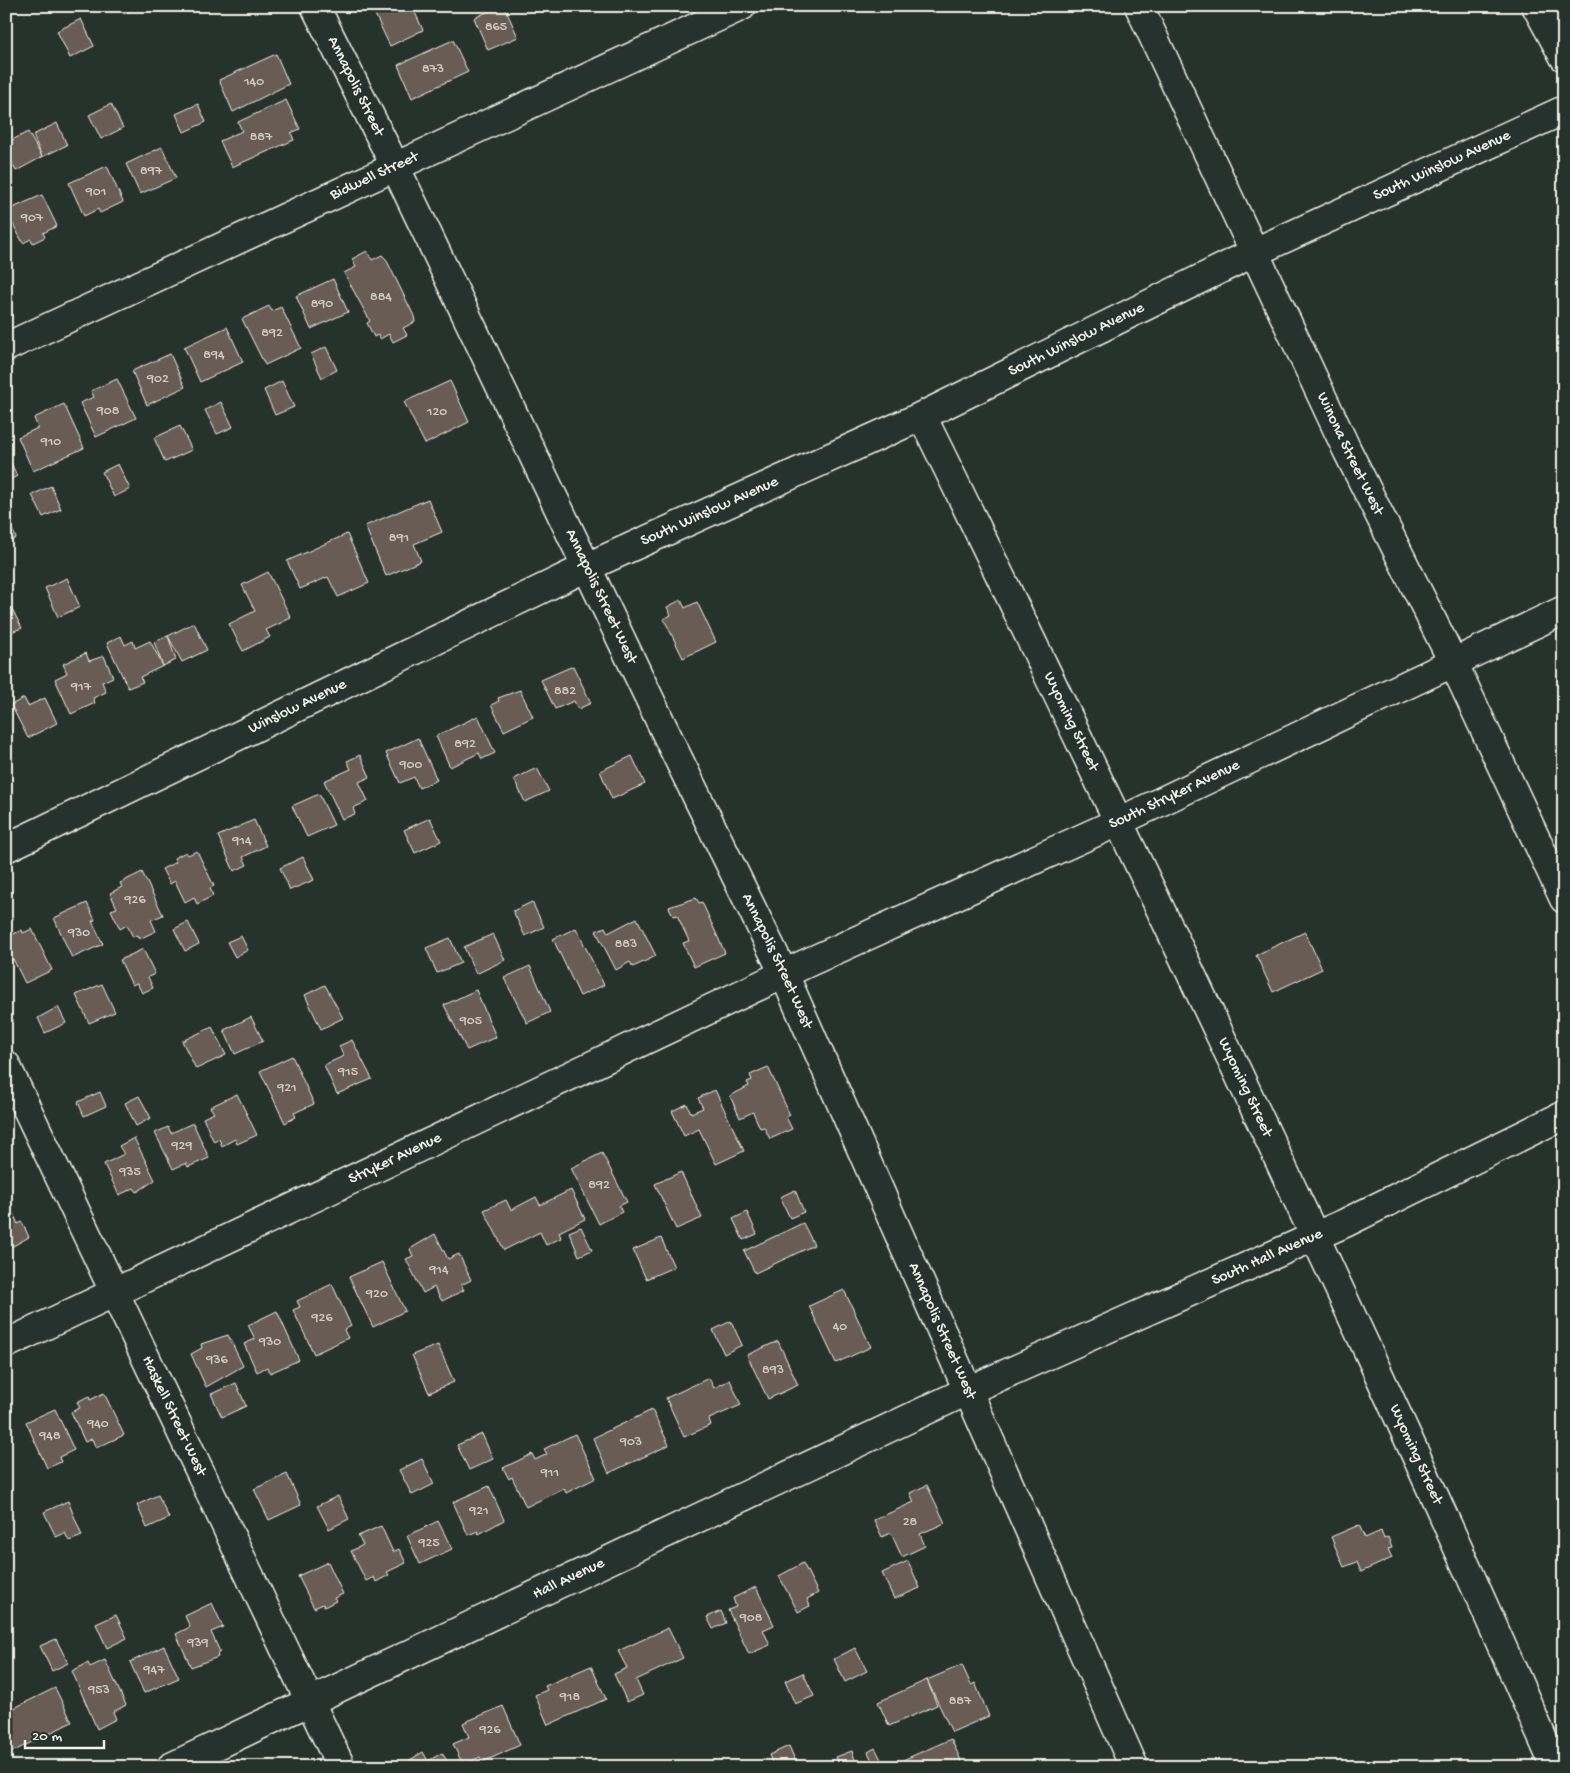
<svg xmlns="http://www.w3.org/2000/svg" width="1570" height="1773" font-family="'Gochi Hand',sans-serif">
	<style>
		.building { fill: #675b55; stroke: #f4f1e8 }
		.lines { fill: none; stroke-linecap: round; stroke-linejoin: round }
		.minor-casing { stroke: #f4f1e8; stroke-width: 31 }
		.minor { stroke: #26332d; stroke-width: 28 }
		.labels { text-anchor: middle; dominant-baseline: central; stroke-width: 4.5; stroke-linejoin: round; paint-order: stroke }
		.number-label { font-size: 14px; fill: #d1ccc3 }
		.street-label { font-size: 16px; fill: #f4f1e8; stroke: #26332d }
	</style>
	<rect width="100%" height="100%" fill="#26332d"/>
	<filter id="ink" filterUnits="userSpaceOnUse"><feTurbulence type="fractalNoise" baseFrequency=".02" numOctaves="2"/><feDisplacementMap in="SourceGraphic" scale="10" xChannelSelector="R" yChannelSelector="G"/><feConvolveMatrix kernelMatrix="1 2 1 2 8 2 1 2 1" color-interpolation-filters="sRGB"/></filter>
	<g filter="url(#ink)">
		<g class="building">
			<path d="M120,6H141L124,14Z"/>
			<path d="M371,6H412L423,30L390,46Z"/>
			<path d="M500,6H504L518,37L488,50L474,18Z"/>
			<path d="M81,19L94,46L70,58L57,31Z"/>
			<path d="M453,40L468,72L412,98L398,65Z"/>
			<path d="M276,54L289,84L233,112L219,80Z"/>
			<path d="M286,100L300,129L291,133L294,140L232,167L220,141L242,131L238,122Z"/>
			<path d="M111,104L123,128L101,139L89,115Z"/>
			<path d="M198,104L206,122L184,132L176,114Z"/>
			<path d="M57,123L67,145L42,157L33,135Z"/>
			<path d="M28,132L42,157L16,171L6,151V143Z"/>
			<path d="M162,147L176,178L140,194L126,164Z"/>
			<path d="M107,166L123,202L100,213L98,209L84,216L69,183Z"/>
			<path d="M42,195L57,226L43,233L45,237L33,243L31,239L23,243L6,211Z"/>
			<path d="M367,251L372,260L382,255L386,259L414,316L415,322L403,328L407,335L393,342L389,334L380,339L378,335L374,337L367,323L370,321L344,273L356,267L352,259Z"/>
			<path d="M333,279L348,312L311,329L296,296Z"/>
			<path d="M269,306L272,311L281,307L301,348L265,365L242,319Z"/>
			<path d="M227,327L243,362L200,382L184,347Z"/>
			<path d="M326,347L337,370L322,378L311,354Z"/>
			<path d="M170,354L185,387L147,405L132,371Z"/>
			<path d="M117,379L136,418L96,437L80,403L94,397L91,391Z"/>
			<path d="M282,381L294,407L275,415L264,390Z"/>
			<path d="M450,381L469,422L425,444L404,402Z"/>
			<path d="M221,402L233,427L217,434L205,410Z"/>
			<path d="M64,404L84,448L33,471L18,437L38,428L34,418Z"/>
			<path d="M180,426L192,450L165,462L154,438Z"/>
			<path d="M6,452L17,476L6,482Z"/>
			<path d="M118,464L130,489L114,497L102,472Z"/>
			<path d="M51,486L61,509L43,517L32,495Z"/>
			<path d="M428,499L442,532L414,544L421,561L386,576L365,526Z"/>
			<path d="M6,516L16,538L6,543Z"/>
			<path d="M347,534L369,583L338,597L328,577L300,589L287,561Z"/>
			<path d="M268,572L291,618L266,630L270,637L243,651L229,624L255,611L242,585Z"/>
			<path d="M67,578L80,607L58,617L45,588Z"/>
			<path d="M6,598L22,628L6,634Z"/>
			<path d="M681,600L685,608L697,602L716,642L683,658L664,619L671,615L667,607Z"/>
			<path d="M194,623L207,650L182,662L168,636Z"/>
			<path d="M121,636L125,645L133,641L135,648L150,641L163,666L140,677L143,682L128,688L107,643Z"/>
			<path d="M168,636L176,660L163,666L154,642Z"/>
			<path d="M86,653L89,661L104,656L113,677L102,682L106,692L93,698L95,703L71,714L55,679L67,673L63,664Z"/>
			<path d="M573,666L591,703L578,709L574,701L555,709L541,680Z"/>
			<path d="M520,690L533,717L504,731L491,705L499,701L498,698Z"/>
			<path d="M24,698L28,706L45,698L57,723L28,738L11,705Z"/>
			<path d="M478,716L495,753L482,759L479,753L450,767L436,736Z"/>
			<path d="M418,738L437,780L419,788L414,777L400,783L386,753Z"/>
			<path d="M360,755L370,777L359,782L368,801L353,808L355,814L342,819L324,781L351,769L347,761Z"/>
			<path d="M632,756L645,784L612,799L600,771Z"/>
			<path d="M537,768L549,791L525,802L514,779Z"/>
			<path d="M319,794L334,825L307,837L292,806Z"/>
			<path d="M430,818L441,841L415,853L404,830Z"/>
			<path d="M254,820L266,846L243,857L247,865L234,871L218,836Z"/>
			<path d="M197,851L214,886L210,888L213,896L197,904L194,897L185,902L175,881L170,884L162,869L176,862L174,858L186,852L188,855Z"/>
			<path d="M303,857L314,880L290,890L280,868Z"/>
			<path d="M142,872L163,915L151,920L156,931L139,939L137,935L133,937L127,925L120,929L111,910L117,908L110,893L122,887L120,883Z"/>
			<path d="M696,898L699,903L702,902L725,953L694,967L683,943L689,941L677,915L673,916L669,907Z"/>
			<path d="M532,902L544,927L525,936L513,911Z"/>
			<path d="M87,903L95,920L92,921L103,944L72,958L54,918Z"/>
			<path d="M637,918L656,956L633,967L630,962L616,970L596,931L605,927L608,933Z"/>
			<path d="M188,922L199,944L185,951L174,929Z"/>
			<path d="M576,928L604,985L580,996L553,939Z"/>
			<path d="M32,929L52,970L25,983L13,959L9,962L6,957V943L9,941L7,937L22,930L23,933Z"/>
			<path d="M1305,932L1322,969L1273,992L1256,955Z"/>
			<path d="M493,934L505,960L476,974L464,947Z"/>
			<path d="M241,936L248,950L235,957L227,942Z"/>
			<path d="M450,938L461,963L437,973L426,948Z"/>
			<path d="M143,949L155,974L148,977L153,988L142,993L137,983L132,985L120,960Z"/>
			<path d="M530,966L550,1012L527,1023L504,978Z"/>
			<path d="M102,984L115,1012L89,1023L76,995Z"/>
			<path d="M325,985L343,1018L321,1029L305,995Z"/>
			<path d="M476,990L496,1037L467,1050L444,1005Z"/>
			<path d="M58,1007L66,1023L45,1033L38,1018Z"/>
			<path d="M251,1017L263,1041L235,1054L224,1030Z"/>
			<path d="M212,1027L226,1055L196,1069L182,1041Z"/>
			<path d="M352,1040L372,1079L337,1094L324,1065L344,1056L339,1046Z"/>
			<path d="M292,1056L314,1104L294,1113L296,1117L285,1123L260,1071Z"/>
			<path d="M768,1067L790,1115L786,1117L792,1129L770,1139L764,1127L760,1128L753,1112L740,1118L730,1096L749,1086L747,1082L752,1080L750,1075Z"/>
			<path d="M715,1090L744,1151L716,1164L699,1129L684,1136L672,1111L687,1104L691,1113L703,1108L698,1098Z"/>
			<path d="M100,1092L106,1106L84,1116L78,1102Z"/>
			<path d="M237,1094L257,1135L237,1144L235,1139L222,1146L219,1139L214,1142L203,1118L214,1113L210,1107Z"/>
			<path d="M139,1096L151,1118L136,1126L125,1103Z"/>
			<path d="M193,1123L209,1158L188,1167L186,1163L173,1169L155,1133L168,1127L171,1133Z"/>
			<path d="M134,1138L155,1180L137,1192L134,1188L119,1195L104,1164L124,1154L119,1146Z"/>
			<path d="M602,1153L627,1202L619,1206L622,1212L599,1224L571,1168Z"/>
			<path d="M681,1172L702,1218L676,1229L655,1184Z"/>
			<path d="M571,1190L585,1219L559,1232L561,1238L546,1245L540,1232L504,1250L484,1210L506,1200L511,1210L536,1197L540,1205Z"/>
			<path d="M795,1190L804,1212L790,1218L780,1197Z"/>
			<path d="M6,1198L18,1224L22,1222L29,1237L6,1250Z"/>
			<path d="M747,1212L757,1234L743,1240L733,1219Z"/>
			<path d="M803,1223L814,1245L755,1273L744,1251Z"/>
			<path d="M581,1227L592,1250L579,1256L569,1232Z"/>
			<path d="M435,1234L448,1259L459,1254L471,1280L461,1285L464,1290L442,1301L434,1287L423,1293L406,1259L413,1256L410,1249Z"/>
			<path d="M661,1238L674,1267L646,1279L633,1250Z"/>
			<path d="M382,1262L405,1311L373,1327L349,1277Z"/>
			<path d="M332,1284L351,1326L344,1330L348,1338L314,1354L293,1310L300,1307L297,1301Z"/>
			<path d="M844,1290L871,1347L836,1363L809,1306Z"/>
			<path d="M277,1311L299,1360L270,1373L267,1367L257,1372L244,1344L255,1339L248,1325Z"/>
			<path d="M731,1321L742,1345L724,1354L713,1330Z"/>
			<path d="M228,1335L243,1366L206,1387L191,1354L202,1348L201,1344Z"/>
			<path d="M778,1341L798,1385L768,1399L747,1355Z"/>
			<path d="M438,1345L454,1382L429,1393L412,1355Z"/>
			<path d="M709,1378L714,1388L730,1380L741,1405L709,1419L711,1425L684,1437L666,1398Z"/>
			<path d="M236,1383L246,1406L222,1417L211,1394Z"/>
			<path d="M104,1393L124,1435L96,1448L92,1439L85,1442L71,1412L80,1408L77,1402L89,1396L90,1400Z"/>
			<path d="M55,1409L74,1450L59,1457L61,1462L47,1468L26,1422Z"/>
			<path d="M652,1410L669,1445L609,1473L593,1438Z"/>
			<path d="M482,1434L493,1459L469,1470L457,1445Z"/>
			<path d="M575,1434L596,1478L566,1493L564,1488L526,1507L512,1477L509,1479L503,1468L532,1454L535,1460L547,1454L544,1449Z"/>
			<path d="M422,1459L434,1484L412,1495L399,1470Z"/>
			<path d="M287,1474L301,1505L269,1520L254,1489Z"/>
			<path d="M927,1485L945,1523L920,1534L925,1546L902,1557L891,1533L882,1537L874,1520L914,1502L910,1493Z"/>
			<path d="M489,1486L504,1520L479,1534L478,1531L468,1535L453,1502Z"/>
			<path d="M158,1495L169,1518L147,1528L137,1505Z"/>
			<path d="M338,1496L349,1519L329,1529L317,1506Z"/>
			<path d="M68,1501L82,1536L69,1541L65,1533L56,1537L44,1512Z"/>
			<path d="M438,1521L452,1549L420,1564L407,1536Z"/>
			<path d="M1359,1525L1365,1538L1381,1531L1384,1539L1388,1537L1392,1548L1388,1549L1392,1558L1361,1572L1357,1562L1344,1567L1331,1537Z"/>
			<path d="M381,1526L393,1552L399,1549L406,1563L387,1572L389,1575L376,1582L374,1577L366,1581L351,1551L363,1545L358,1536Z"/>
			<path d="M908,1561L920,1588L894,1599L882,1573Z"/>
			<path d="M328,1562L343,1594L334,1598L336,1601L324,1607L323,1604L314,1608L298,1576Z"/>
			<path d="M803,1563L818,1593L807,1599L810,1606L798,1612L779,1576Z"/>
			<path d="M756,1587L774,1625L763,1630L770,1645L749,1654L728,1610L736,1607L733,1598Z"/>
			<path d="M212,1603L223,1627L211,1632L220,1652L217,1654L218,1657L191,1667L176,1634L190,1627L185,1616Z"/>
			<path d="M721,1611L726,1623L713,1629L707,1617Z"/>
			<path d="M116,1615L127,1638L107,1648L96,1624Z"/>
			<path d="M668,1628L683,1658L636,1680L643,1695L627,1702L614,1674L627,1668L618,1651Z"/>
			<path d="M56,1639L68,1663L52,1671L40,1646Z"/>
			<path d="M164,1646L179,1678L144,1693L130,1662Z"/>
			<path d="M855,1648L867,1671L845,1682L834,1659Z"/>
			<path d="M105,1660L126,1705L113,1712L116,1719L97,1729L72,1671L88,1663L90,1667Z"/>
			<path d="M962,1665L971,1685L975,1683L989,1716L952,1732L927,1680Z"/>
			<path d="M591,1666L606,1699L548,1725L535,1695L547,1690L545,1686Z"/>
			<path d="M803,1673L814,1696L795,1704L785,1681Z"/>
			<path d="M927,1680L937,1705L889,1726L878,1702Z"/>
			<path d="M55,1688L72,1722L10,1753L6,1747V1712Z"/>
			<path d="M503,1706L520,1745L483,1762L480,1757L463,1765L453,1744L469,1737L463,1723Z"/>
			<path d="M951,1739L964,1767H905L903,1760Z"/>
			<path d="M789,1746L798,1767H774L769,1755Z"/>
			<path d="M875,1748L885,1767H875L868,1752Z"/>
			<path d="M852,1751L856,1763L840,1767L836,1757Z"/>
			<path d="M423,1752L428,1761L442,1753L451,1767H414L410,1760Z"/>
		</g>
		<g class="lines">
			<g class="minor-casing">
				<g id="minor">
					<path id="s1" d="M315,6L395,166L674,750L784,974L1134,1767"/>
					<path id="s2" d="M1139,6L1347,450L1453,662L1564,899"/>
					<path d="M1536,6L1564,57"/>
					<path id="s3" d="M6,347L742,6"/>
					<path id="s4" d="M922,416C1008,590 1092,766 1176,942C1306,1216 1434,1489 1555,1767"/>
					<path id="s5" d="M6,848L587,567L922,416L1255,252L1564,110"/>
					<path id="s6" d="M6,1065L341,1767"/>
					<path id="s7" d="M6,1344L807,963L1118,822L1564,610"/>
					<path id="s8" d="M171,1767L967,1391L1345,1223L1564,1115"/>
				</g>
			</g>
			<use href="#minor" class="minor"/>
		</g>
	</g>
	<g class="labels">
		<g class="number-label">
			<text x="496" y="27">865</text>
			<text x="433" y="69">873</text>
			<text x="254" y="82">140</text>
			<text x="261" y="137">887</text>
			<text x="151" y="171">897</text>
			<text x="96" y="192">901</text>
			<text x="32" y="218">907</text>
			<text x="381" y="297">884</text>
			<text x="322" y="304">890</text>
			<text x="272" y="333">892</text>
			<text x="214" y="355">894</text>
			<text x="158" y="379">902</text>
			<text x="108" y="411">908</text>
			<text x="437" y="412">120</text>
			<text x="51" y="442">910</text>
			<text x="399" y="538">891</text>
			<text x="81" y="687">917</text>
			<text x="565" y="691">882</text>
			<text x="465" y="744">892</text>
			<text x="411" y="765">900</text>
			<text x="242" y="841">914</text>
			<text x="135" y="900">926</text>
			<text x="79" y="933">930</text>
			<text x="626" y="944">883</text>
			<text x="471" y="1021">905</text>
			<text x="348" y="1072">915</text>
			<text x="287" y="1088">921</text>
			<text x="182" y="1146">929</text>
			<text x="130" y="1172">935</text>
			<text x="599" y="1185">892</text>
			<text x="439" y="1270">914</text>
			<text x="377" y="1294">920</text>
			<text x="322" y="1318">926</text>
			<text x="840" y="1327">40</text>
			<text x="270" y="1342">930</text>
			<text x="217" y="1360">936</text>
			<text x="773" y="1370">893</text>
			<text x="98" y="1424">940</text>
			<text x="50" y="1436">948</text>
			<text x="631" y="1442">903</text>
			<text x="550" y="1473">911</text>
			<text x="479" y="1511">921</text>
			<text x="910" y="1522">28</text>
			<text x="429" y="1543">925</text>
			<text x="751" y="1618">908</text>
			<text x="198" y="1643">939</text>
			<text x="154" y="1670">947</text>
			<text x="99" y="1690">953</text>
			<text x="570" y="1697">918</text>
			<text x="960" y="1701">887</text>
			<text x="490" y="1730">926</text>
		</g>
		<g class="street-label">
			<text stroke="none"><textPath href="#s1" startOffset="90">Annapolis Street</textPath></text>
			<text stroke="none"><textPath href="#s5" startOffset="1590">South Winslow Avenue</textPath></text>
			<text stroke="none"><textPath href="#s3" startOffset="406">Bidwell Street</textPath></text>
			<text stroke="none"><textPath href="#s5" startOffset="1185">South Winslow Avenue</textPath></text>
			<text stroke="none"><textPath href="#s2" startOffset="495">Winona Street West</textPath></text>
			<text stroke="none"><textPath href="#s5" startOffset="780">South Winslow Avenue</textPath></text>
			<text stroke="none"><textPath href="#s1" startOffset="656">Annapolis Street West</textPath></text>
			<text stroke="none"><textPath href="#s5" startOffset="324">Winslow Avenue</textPath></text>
			<text stroke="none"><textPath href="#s4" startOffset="340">Wyoming Street</textPath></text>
			<text stroke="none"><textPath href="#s7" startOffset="1291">South Stryker Avenue</textPath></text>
			<text stroke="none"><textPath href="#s1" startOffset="1061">Annapolis Street West</textPath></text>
			<text stroke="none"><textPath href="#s4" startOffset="745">Wyoming Street</textPath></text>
			<text stroke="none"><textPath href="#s7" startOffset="431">Stryker Avenue</textPath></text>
			<text stroke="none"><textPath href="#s8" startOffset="1209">South Hall Avenue</textPath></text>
			<text stroke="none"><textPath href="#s1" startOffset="1466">Annapolis Street West</textPath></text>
			<text stroke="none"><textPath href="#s6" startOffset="389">Haskell Street West</textPath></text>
			<text stroke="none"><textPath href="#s4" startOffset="1150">Wyoming Street</textPath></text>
			<text stroke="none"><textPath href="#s8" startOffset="440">Hall Avenue</textPath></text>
		</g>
	</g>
	<rect width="1570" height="1773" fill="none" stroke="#26332d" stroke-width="25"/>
	<rect x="12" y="12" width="1545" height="1748" fill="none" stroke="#f4f1e8" stroke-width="2" filter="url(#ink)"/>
	<path d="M25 1740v8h79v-8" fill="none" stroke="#f4f1e8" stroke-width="2.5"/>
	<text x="32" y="1740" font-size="15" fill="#f4f1e8" stroke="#26332d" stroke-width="4" paint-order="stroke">20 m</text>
</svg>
